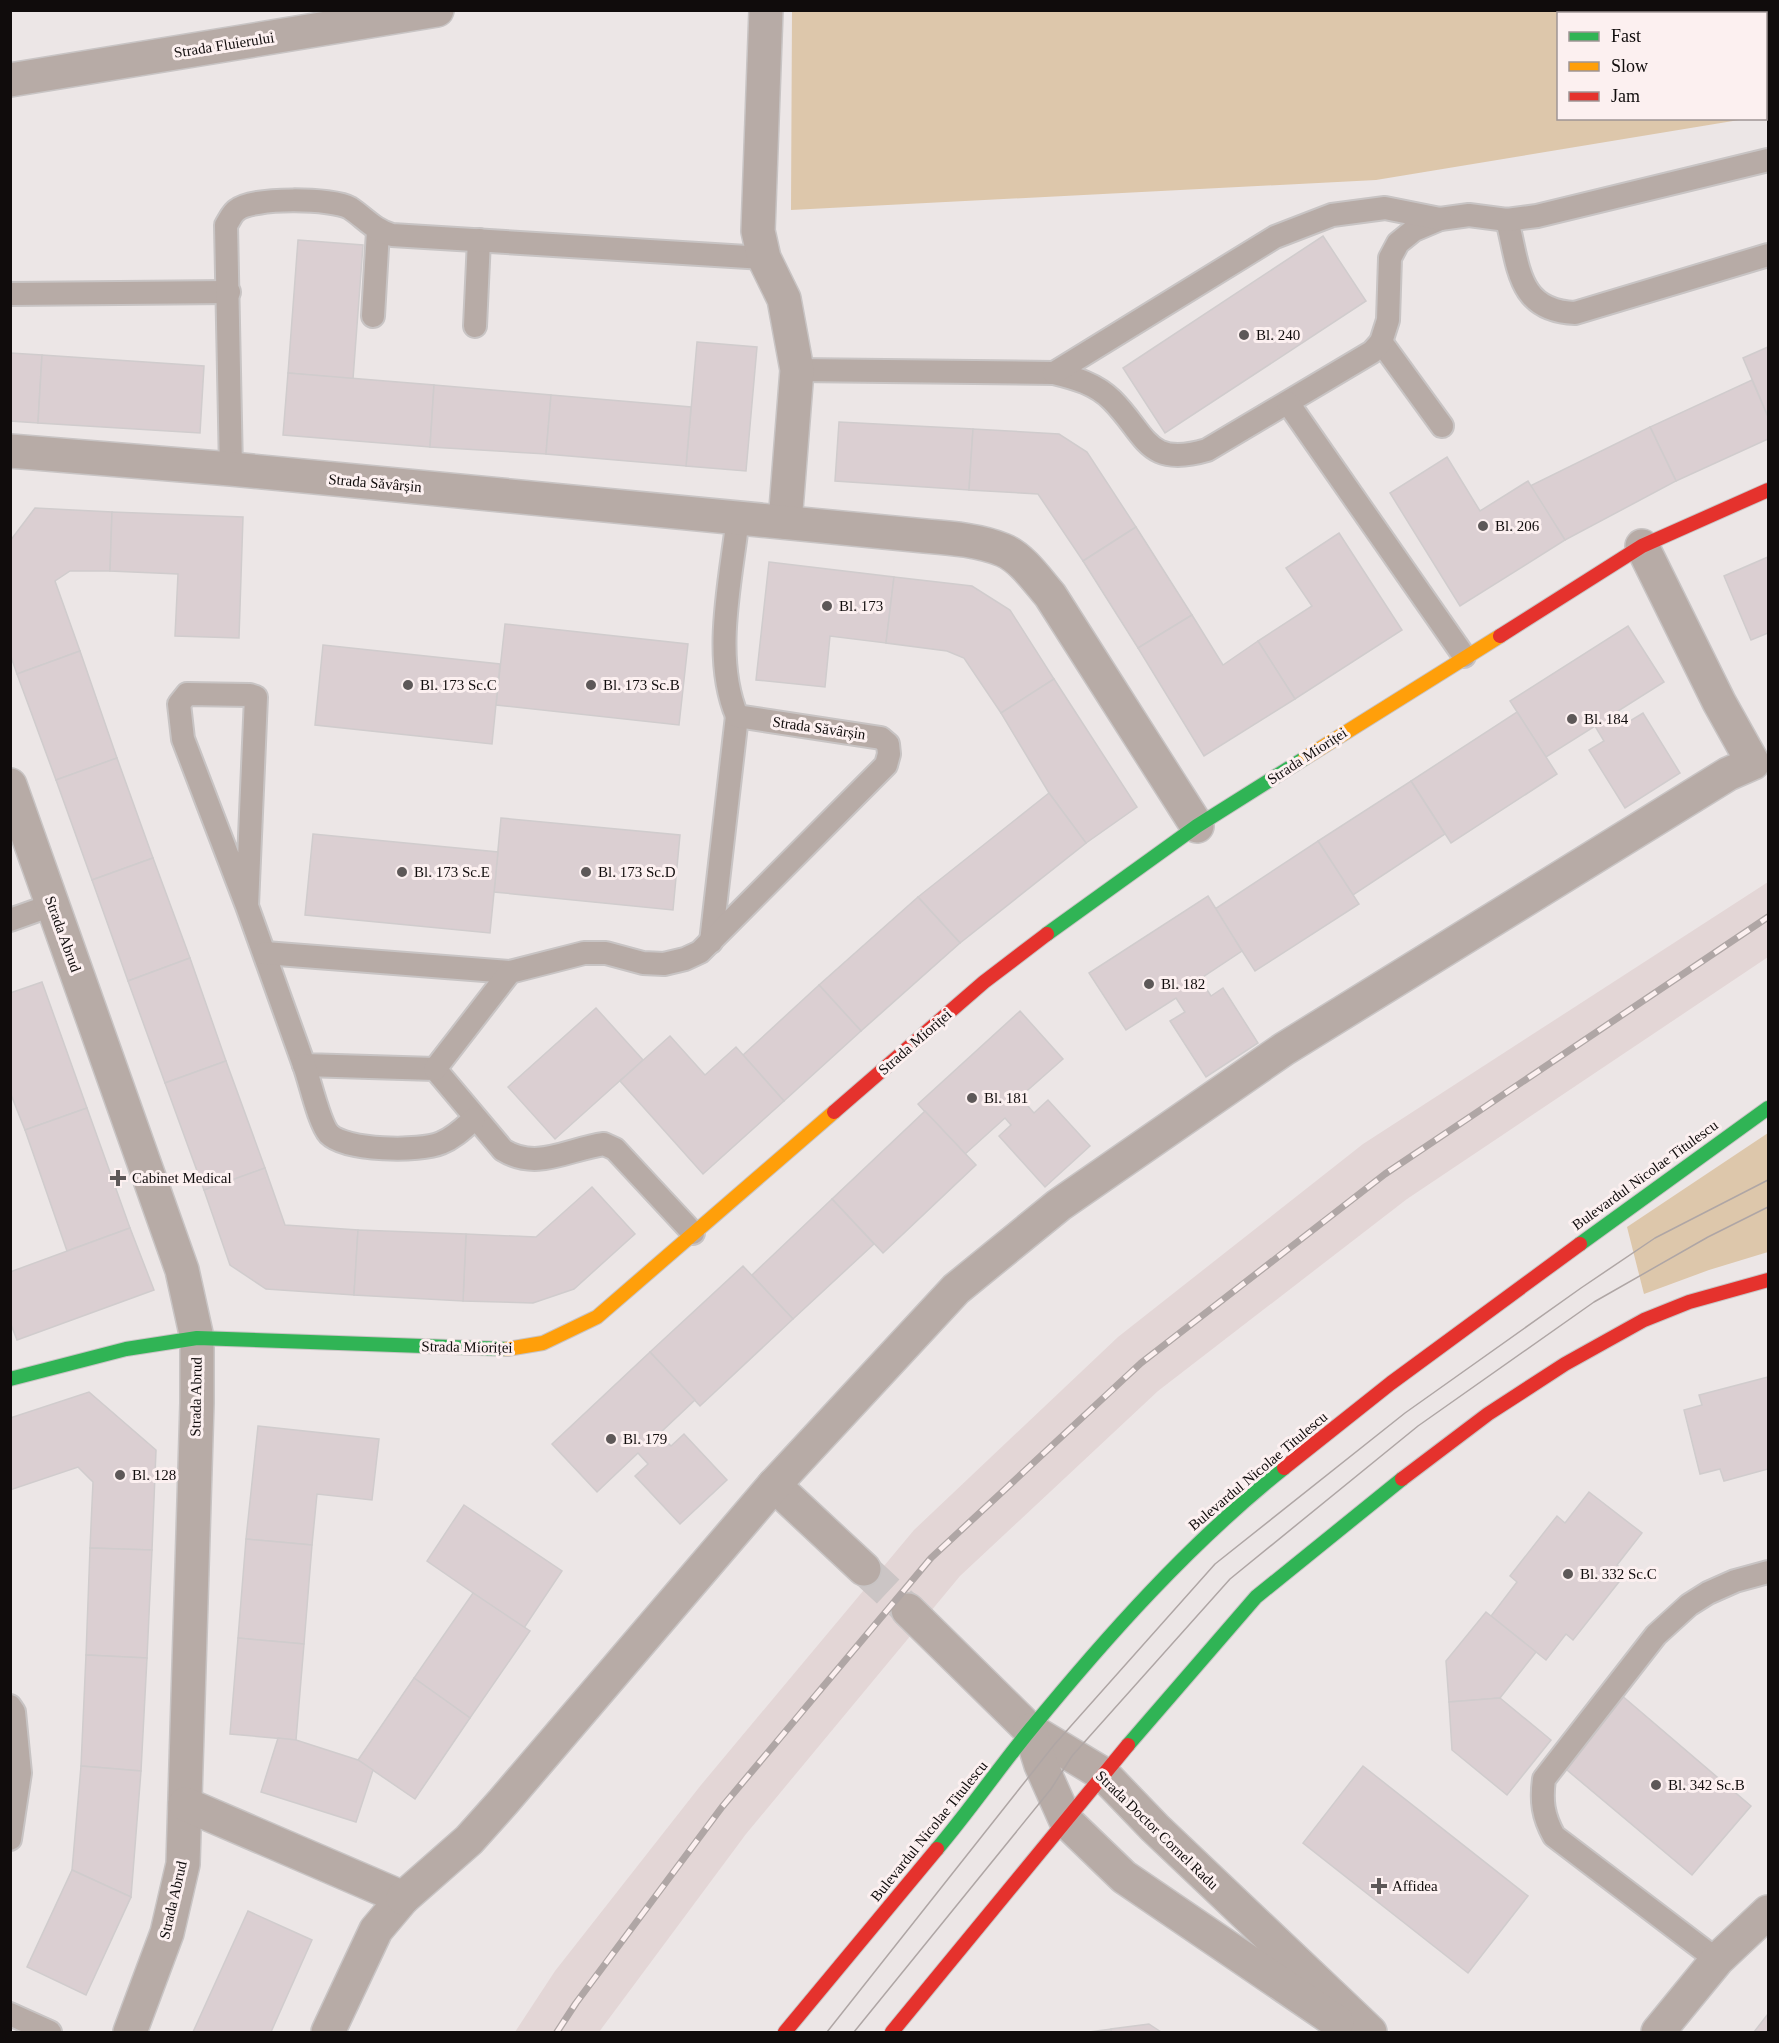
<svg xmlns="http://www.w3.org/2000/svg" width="1779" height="2043" font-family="'Times New Roman',serif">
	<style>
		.built { fill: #e3d6d6 }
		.green { fill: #ddc7ab }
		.building { fill: #dbcfd2; stroke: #d0cccd; stroke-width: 1.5 }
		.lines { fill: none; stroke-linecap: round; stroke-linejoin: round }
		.street-tunnel { stroke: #cbc5c5; stroke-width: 33; stroke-dasharray: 33 16; stroke-linecap: butt }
		.lane-casing { stroke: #c8c4c4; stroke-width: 26 }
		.street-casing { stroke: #c8c4c4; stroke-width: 36 }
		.fast-casing { stroke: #c8c4c4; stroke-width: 16 }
		.slow-casing { stroke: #c8c4c4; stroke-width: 16 }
		.jam-casing { stroke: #c8c4c4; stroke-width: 16 }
		.lane { stroke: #b7aba6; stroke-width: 22 }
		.street { stroke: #b7aba6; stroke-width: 33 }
		.fast { stroke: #30b455; stroke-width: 14 }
		.slow { stroke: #ff9f0a; stroke-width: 14 }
		.jam { stroke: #e5322d; stroke-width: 14 }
		.tram { stroke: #afa6a5; stroke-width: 1.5 }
		.rail-casing { stroke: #afa6a5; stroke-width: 7 }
		.rail { stroke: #fcf0f0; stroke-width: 4.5; stroke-dasharray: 14; stroke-linecap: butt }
		.poi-dot { fill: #5d5858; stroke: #fcf0f0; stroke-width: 2 }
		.labels { text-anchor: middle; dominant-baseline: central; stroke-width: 6; stroke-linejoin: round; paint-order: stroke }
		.street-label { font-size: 15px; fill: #100c0c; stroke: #fcf0f0 }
		.poi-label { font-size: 15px; fill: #100c0c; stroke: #fcf0f0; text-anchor: start }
	</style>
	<rect width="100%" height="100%" fill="#ece6e6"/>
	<path class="built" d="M1768,882V957L1407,1199L1158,1391L960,1576L746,1834L599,2032H515L555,1971L701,1785L914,1530L1118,1337L1363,1144Z"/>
	<g class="green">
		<path d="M792,11H1768V115H1766V14H1558V118L1745,119L1376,180L791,210Z"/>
		<path d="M1768,1133V1252L1709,1270L1644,1294L1627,1227Z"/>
	</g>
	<g class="building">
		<path d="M1323,236L1366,301L1165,433L1123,368Z"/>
		<path d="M298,240L363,245L353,379L288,373Z"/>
		<path d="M697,342L757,347L746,471L686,466Z"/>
		<path d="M1768,347V417L1743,358Z"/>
		<path d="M10,353L42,355L38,423L10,421Z"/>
		<path d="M42,355L204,366L200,433L38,423Z"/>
		<path d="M288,373L434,385L430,447L283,435Z"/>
		<path d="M1752,380L1768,417V439L1676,481L1650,427Z"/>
		<path d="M434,385L551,395L546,454L430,447Z"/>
		<path d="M551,395L691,407L686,466L546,454Z"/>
		<path d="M839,422L973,429L969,490L835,481Z"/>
		<path d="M1650,427L1676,481L1565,540L1530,486Z"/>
		<path d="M973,429L1059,434L1087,452L1136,527L1083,561L1038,494L969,490Z"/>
		<path d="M1447,457L1480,511L1528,481L1565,540L1460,606L1390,493Z"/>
		<path d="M35,508L112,512L110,571H70L55,581L80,651L17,674L10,654V541Z"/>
		<path d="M112,512L243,517L239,638L175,636L178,574L110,571Z"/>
		<path d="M1136,527L1192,615L1138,648L1083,561Z"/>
		<path d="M1339,533L1402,630L1295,699L1258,641L1312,606L1286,568Z"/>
		<path d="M1768,557V633L1751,640L1724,576Z"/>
		<path d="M769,562L894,577L886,643L830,636L825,687L756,680Z"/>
		<path d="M894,577L972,586L1010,610L1054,679L1001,713L964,658L947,651L886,643Z"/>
		<path d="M1192,615L1223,665L1258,641L1295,699L1204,756L1138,648Z"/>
		<path d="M505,624L688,644L679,725L496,705Z"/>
		<path d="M1628,626L1664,682L1618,711L1625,724L1643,713L1680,773L1625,808L1589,750L1604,741L1595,726L1546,757L1510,701Z"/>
		<path d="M323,645L500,664L492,744L315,725Z"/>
		<path d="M80,651L117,758L56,780L17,674Z"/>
		<path d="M1054,679L1137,807L1086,843L1049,793L1001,713Z"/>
		<path d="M1517,712L1557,774L1451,843L1411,781Z"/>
		<path d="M117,758L153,858L92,880L56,780Z"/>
		<path d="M1411,781L1445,834L1353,895L1318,841Z"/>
		<path d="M1049,793L1086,843L960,943L918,897Z"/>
		<path d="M501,818L680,835L673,910L494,892Z"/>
		<path d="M313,834L498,852L490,933L305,915Z"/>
		<path d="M1318,841L1359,904L1255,971L1215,909Z"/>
		<path d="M153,858L190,958L128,981L92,880Z"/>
		<path d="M1208,896L1242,951L1200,979L1211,996L1223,988L1258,1043L1206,1077L1170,1021L1185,1012L1176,998L1126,1030L1089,973Z"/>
		<path d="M918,897L960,943L861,1031L819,985Z"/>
		<path d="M190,958L226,1061L165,1083L128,981Z"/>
		<path d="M42,982L87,1108L25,1130L10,1092V993Z"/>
		<path d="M819,985L861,1031L784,1101L743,1055Z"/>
		<path d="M596,1008L643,1060L555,1139L508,1087Z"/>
		<path d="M1020,1011L1063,1059L1020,1097L1034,1113L1048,1100L1090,1146L1045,1187L999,1136L1011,1125L1005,1118L964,1155L918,1104Z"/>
		<path d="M670,1036L705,1075L736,1047L784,1101L703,1174L620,1081Z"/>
		<path d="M226,1061L265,1168L204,1190L165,1083Z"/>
		<path d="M87,1108L130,1228L67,1251L25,1130Z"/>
		<path d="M925,1111L976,1165L883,1253L832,1199Z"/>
		<path d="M265,1168L285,1225L358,1230L354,1295L266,1289L230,1265L204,1190Z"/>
		<path d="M592,1187L635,1234L574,1289L533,1303L463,1301L466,1234L536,1237Z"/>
		<path d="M832,1199L874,1244L793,1319L752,1275Z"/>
		<path d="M130,1228L154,1290L17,1340L10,1322V1272Z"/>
		<path d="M358,1230L466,1234L463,1301L354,1295Z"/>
		<path d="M743,1266L793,1319L700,1406L650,1352Z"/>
		<path d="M650,1352L695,1400L659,1434L671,1446L684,1434L727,1480L680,1524L635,1476L648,1464L638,1453L597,1492L552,1444Z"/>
		<path d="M1768,1377V1469L1724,1481L1720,1469L1700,1474L1684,1410L1702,1405L1699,1395Z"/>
		<path d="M89,1392L156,1450L152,1550L90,1548L93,1482L78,1467L10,1490V1418Z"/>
		<path d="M258,1426L379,1439L372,1500L317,1494L312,1545L246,1539Z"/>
		<path d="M1589,1492L1642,1533L1617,1565L1626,1573L1573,1640L1566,1634L1546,1660L1491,1616L1517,1582L1510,1576L1557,1516L1565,1523Z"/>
		<path d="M464,1505L562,1571L524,1628L427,1561Z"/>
		<path d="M246,1539L312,1545L304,1644L238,1638Z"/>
		<path d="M90,1548L152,1550L147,1658L86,1655Z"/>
		<path d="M473,1593L530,1631L470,1718L414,1678Z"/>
		<path d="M1486,1612L1536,1652L1500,1698L1449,1702L1446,1661Z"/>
		<path d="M238,1638L304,1644L296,1740L230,1734Z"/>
		<path d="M86,1655L147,1658L141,1771L81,1766Z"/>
		<path d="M414,1678L470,1718L415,1799L358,1760Z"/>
		<path d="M1620,1694L1751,1806L1692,1875L1561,1765Z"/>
		<path d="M1500,1698L1551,1740L1507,1795L1452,1750L1449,1702Z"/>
		<path d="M278,1738L296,1740L358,1760L373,1770L356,1822L261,1792Z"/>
		<path d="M81,1766L141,1771L131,1897L72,1870Z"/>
		<path d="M1363,1766L1528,1896L1468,1973L1303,1843Z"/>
		<path d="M72,1870L131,1897L86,1995L27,1967Z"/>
		<path d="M248,1911L312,1940L271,2032H193Z"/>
		<path d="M1768,2014V2032H1754Z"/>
		<path d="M1149,2024L1161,2032H1111V2029Z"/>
		<path d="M1111,2029V2032H1089Z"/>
	</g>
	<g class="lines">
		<path class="street-tunnel" d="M864,1569L908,1610"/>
		<g class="lane-casing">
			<g id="lane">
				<path d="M1507,220C1519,266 1517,311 1575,313L1768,255"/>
				<path d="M10,294L229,292"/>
				<path d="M373,316L378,231"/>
				<path d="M475,326L479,240"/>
				<path d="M1381,342L1442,426"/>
				<path d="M797,370L1054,373C1075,378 1096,384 1112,400C1147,435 1146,468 1207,450L1372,352L1381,342L1388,320L1390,258L1398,243L1414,230L1440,219L1469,215L1507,220L1537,216L1768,160"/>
				<path d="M1054,373L1275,237L1332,215L1385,208L1440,219"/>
				<path d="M1288,403L1464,656"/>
				<path d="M231,469L226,225C229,221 232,213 237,210C252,197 333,198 350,208C365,218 374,230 392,235L764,258"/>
				<path d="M247,906L183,739L179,704L187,694L250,695L256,697L247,906L304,1065L435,1069L503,1150C537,1171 568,1149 604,1144L615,1149L693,1233"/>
				<path d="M10,920L52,905"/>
				<path d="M711,942L737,716"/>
				<path d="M265,953L510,972"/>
				<path d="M304,1065C310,1081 319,1123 329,1134C346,1151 420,1152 441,1143C454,1138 464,1128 474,1119"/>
				<path d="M435,1069L510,972L584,953H606L643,963L664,964L685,959L700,952L886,765L889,754L888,744L881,738L737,716C712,657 731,580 738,517"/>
				<path d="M10,1706L14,1712L20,1773L10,1839"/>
				<path d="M1717,1960L1554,1836C1543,1816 1541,1801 1544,1779L1656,1635L1689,1605L1708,1593L1735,1581L1768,1572"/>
				<path d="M10,2014L50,2032"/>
			</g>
		</g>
		<g class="street-casing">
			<g id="street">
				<path d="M766,10L758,231L764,258L784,299L797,370L785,522"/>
				<path d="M10,80L437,10"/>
				<path d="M10,451L231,469L925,536C950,538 979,540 1003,550C1022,558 1037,580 1050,595L1197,826"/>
				<path d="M10,785L182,1270L197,1338V1403L183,1864L167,1933L130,2032"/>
				<path d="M774,1485L864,1569"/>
				<path d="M908,1610L1030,1730L1103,1774L1155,1828L1370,2032"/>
				<path d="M1030,1730L1041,1765L1066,1821L1124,1877L1337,2022"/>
				<path d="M185,1804L403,1898L376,1930L328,2032"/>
				<path d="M403,1898L469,1840L503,1802L774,1485L956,1289L1059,1205L1284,1049L1728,774L1753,763L1719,702L1642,546"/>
				<path d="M1658,2032L1717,1960L1768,1912"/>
			</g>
		</g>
		<g class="fast-casing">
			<g id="fast">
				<path d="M1047,934L1197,826L1305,758"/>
				<path d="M1580,1244L1768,1108"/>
				<path d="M10,1379L126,1349L197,1338L507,1349"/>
				<path d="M1128,1745L1256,1597L1402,1479"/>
				<path d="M937,1849C970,1810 998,1769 1030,1730C1107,1636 1189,1544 1284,1468"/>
			</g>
		</g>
		<g class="slow-casing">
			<g id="slow">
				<path d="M1305,758L1500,636"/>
				<path d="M507,1349L543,1343L597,1317L834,1112"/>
			</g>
		</g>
		<g class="jam-casing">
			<g id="jam">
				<path d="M1500,636L1642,546L1768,490"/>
				<path d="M834,1112L984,982L1047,934"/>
				<path d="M1284,1468L1391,1383L1580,1244"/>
				<path d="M1402,1479L1488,1414L1565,1364L1644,1320L1689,1302L1768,1280"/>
				<path d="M785,2032L937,1849"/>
				<path d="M892,2032L1128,1745"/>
			</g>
		</g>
		<use href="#lane" class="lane"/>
		<use href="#street" class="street"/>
		<use href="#fast" class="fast"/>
		<use href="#slow" class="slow"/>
		<use href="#jam" class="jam"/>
		<g class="tram">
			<path d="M827,2032L1054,1745L1215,1564L1405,1413L1581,1288L1655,1238L1768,1180"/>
			<path d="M854,2032L1051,1789L1072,1756L1230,1579L1418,1426L1594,1302L1708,1237L1768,1207"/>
		</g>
		<g class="rail-casing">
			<path id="rail" d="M557,2032L576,2003L722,1807L931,1558L1141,1363L1385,1174L1768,917"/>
		</g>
		<use href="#rail" class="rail"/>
	</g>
	<g class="poi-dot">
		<circle cx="1244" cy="335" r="6"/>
		<circle cx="1483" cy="526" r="6"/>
		<circle cx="827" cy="606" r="6"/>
		<circle cx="408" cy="685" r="6"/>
		<circle cx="591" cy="685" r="6"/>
		<circle cx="1572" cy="719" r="6"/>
		<circle cx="402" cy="872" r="6"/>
		<circle cx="586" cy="872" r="6"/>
		<circle cx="1149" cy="984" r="6"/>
		<circle cx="972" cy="1098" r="6"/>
		<path d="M115 1169h6v6h6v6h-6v6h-6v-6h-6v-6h6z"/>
		<circle cx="611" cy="1439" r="6"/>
		<circle cx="120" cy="1475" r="6"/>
		<circle cx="1568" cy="1574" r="6"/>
		<circle cx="1656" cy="1785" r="6"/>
		<path d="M1376 1877h6v6h6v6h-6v6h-6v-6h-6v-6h6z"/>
	</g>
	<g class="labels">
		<g class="street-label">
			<text transform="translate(224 45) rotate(-9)">Strada Fluierului</text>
			<text transform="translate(375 483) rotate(5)">Strada Săvârșin</text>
			<text transform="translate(819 728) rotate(8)">Strada Săvârșin</text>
			<text transform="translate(1307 756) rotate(-33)">Strada Mioriței</text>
			<text transform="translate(63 934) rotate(70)">Strada Abrud</text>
			<text transform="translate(915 1042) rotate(-41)">Strada Mioriței</text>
			<text transform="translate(1645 1175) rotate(-36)">Bulevardul Nicolae Titulescu</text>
			<text transform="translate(467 1347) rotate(1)">Strada Mioriței</text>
			<text transform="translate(196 1397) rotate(-89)">Strada Abrud</text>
			<text transform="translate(1258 1471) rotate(-40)">Bulevardul Nicolae Titulescu</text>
			<text transform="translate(1157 1830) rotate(44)">Strada Doctor Cornel Radu</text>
			<text transform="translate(929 1831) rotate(-51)">Bulevardul Nicolae Titulescu</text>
			<text transform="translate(173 1900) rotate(-77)">Strada Abrud</text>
		</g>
		<g class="poi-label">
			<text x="1256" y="335">Bl. 240</text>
			<text x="1495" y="526">Bl. 206</text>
			<text x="839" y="606">Bl. 173</text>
			<text x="420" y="685">Bl. 173 Sc.C</text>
			<text x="603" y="685">Bl. 173 Sc.B</text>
			<text x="1584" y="719">Bl. 184</text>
			<text x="414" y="872">Bl. 173 Sc.E</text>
			<text x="598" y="872">Bl. 173 Sc.D</text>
			<text x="1161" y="984">Bl. 182</text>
			<text x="984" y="1098">Bl. 181</text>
			<text x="132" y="1178">Cabinet Medical</text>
			<text x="623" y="1439">Bl. 179</text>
			<text x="132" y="1475">Bl. 128</text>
			<text x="1580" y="1574">Bl. 332 Sc.C</text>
			<text x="1668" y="1785">Bl. 342 Sc.B</text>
			<text x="1392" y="1886">Affidea</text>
		</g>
	</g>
	<rect width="1779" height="2043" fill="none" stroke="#100c0c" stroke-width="24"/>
	<rect x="1557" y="12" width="210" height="108" fill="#fcf0f0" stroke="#9e9595" stroke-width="1.5"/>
	<rect x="1569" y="32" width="30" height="9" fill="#30b455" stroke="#9e9595" stroke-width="1.5"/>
	<text x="1611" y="42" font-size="18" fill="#100c0c">Fast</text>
	<rect x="1569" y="62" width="30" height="9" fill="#ff9f0a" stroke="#9e9595" stroke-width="1.5"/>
	<text x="1611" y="72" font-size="18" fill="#100c0c">Slow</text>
	<rect x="1569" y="92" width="30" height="9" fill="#e5322d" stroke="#9e9595" stroke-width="1.5"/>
	<text x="1611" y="102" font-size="18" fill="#100c0c">Jam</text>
</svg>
